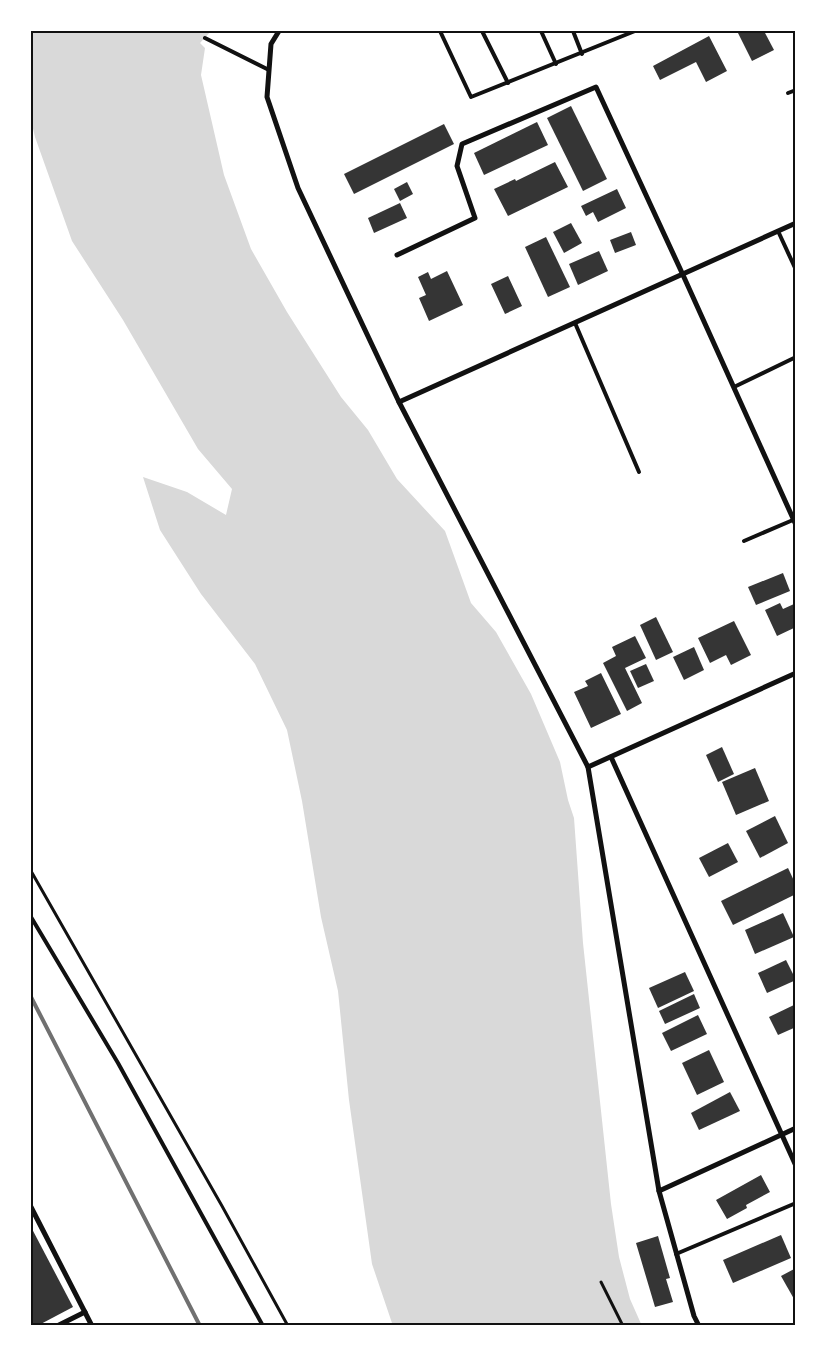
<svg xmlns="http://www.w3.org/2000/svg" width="827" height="1357" font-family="'DM Sans',sans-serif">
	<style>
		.water { fill: #d9d9d9 }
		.building { fill: #353535 }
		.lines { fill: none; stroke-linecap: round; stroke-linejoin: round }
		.path { stroke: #111; stroke-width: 3 }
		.service { stroke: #111; stroke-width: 4 }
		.minor { stroke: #111; stroke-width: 5 }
		.rail { stroke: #707070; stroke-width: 4 }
		.neatline { fill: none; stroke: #111; stroke-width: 2 }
	</style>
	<rect width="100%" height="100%" fill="#fff"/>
	<path class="water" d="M31,31H211L200,43L205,48L201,75L224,175L251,249L287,312L341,397L368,430L397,479L445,531L471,603L496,632L531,694L560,762L568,800L574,818L583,943L611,1204L619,1257L630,1299L642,1326H393L372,1264L349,1100L338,991L321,917L302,801L287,730L255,664L201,594L160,530L143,477L187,492L226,515L232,489L198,449L123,320L72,241L35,137L31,120Z"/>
	<g class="building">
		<path d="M737,31H764L774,50L752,61Z"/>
		<path d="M709,36L727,71L706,82L696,62L660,80L653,66Z"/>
		<path d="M571,106L607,179L583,191L547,118Z"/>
		<path d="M537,122L548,145L484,175L474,153Z"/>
		<path d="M444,124L454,144L354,194L344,174Z"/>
		<path d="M555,162L568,187L508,216L494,189L515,179L516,181Z"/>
		<path d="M407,182L413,194L400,201L394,189Z"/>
		<path d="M617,189L626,208L598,222L593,212L586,216L581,206Z"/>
		<path d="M400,203L407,218L374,233L368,218Z"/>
		<path d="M571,223L582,243L564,253L553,232Z"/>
		<path d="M631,232L636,245L615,253L610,240Z"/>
		<path d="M546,237L570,287L548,297L525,247Z"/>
		<path d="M599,251L608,271L578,285L569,264Z"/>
		<path d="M447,271L463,305L429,321L419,298L426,295L418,277L428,272L431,279Z"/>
		<path d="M508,276L522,306L505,314L491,284Z"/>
		<path d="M783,573L790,591L756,605L748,587Z"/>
		<path d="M780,603L783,609L794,604L796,627L777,636L765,610Z"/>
		<path d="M656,617L673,652L656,660L640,625Z"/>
		<path d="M734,621L751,655L731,665L726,655L710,663L698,638Z"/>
		<path d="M635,636L646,658L625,668L642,703L627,711L603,663L616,656L612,647Z"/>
		<path d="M694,647L704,670L684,680L673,657Z"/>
		<path d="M646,664L654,681L638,688L630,671Z"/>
		<path d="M601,673L621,714L591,728L574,692L588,686L585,681Z"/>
		<path d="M722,747L734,774L718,782L706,755Z"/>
		<path d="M755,768L769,801L736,815L722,782Z"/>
		<path d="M775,816L788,843L760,858L746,831Z"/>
		<path d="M728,843L738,862L709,877L699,858Z"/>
		<path d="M788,868L796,885V894L733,925L721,901Z"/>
		<path d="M783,913L794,937L755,954L745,930Z"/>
		<path d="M786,960L796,980L767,993L758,973Z"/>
		<path d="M685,972L694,991L658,1008L649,988Z"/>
		<path d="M694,994L700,1008L665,1024L659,1011Z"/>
		<path d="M796,1004V1027L778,1035L769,1017Z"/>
		<path d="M698,1015L707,1034L671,1051L662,1033Z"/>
		<path d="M709,1050L724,1082L697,1095L682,1063Z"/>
		<path d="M730,1092L740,1111L699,1130L691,1113Z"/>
		<path d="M761,1175L770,1192L746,1205L747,1208L727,1219L716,1200Z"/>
		<path d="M31,1227L73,1307L37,1326H31Z"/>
		<path d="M781,1235L791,1258L733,1283L723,1260Z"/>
		<path d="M658,1236L670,1278L666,1279L673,1302L655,1307L636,1243Z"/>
		<path d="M796,1268V1298L794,1299L781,1276Z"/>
	</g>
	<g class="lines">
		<g class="path">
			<path d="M31,871L222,1206L288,1326"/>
			<path d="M601,1282L623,1326"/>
		</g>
		<g class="service">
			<path d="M440,31L471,97L635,31"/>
			<path d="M482,31L508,83"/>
			<path d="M541,31L556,64"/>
			<path d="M573,31L582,54"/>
			<path d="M205,38L269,70"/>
			<path d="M788,93L796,90"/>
			<path d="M778,231L796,270"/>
			<path d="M575,323L639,472"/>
			<path d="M734,387L796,357"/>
			<path d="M744,541L793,520"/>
			<path d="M31,917L118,1063L263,1326"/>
			<path d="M676,1254L796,1203"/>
		</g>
		<g class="minor">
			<path d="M279,31L271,44L267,97L298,188L399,402L588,767L659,1191L694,1316L699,1326"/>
			<path d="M397,255L475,218L457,166L462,144L596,87L683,275L796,525"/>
			<path d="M399,402L796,223"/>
			<path d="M611,757L796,1166"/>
			<path d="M588,767L796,673"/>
			<path d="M659,1191L796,1128"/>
			<path d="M31,1207L92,1326"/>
			<path d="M57,1326L85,1312"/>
		</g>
		<path class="rail" d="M31,997L200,1326"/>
	</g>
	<rect width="827" height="1357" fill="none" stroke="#ffffff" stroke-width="65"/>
	<rect x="32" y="32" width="762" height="1292" class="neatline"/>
</svg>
